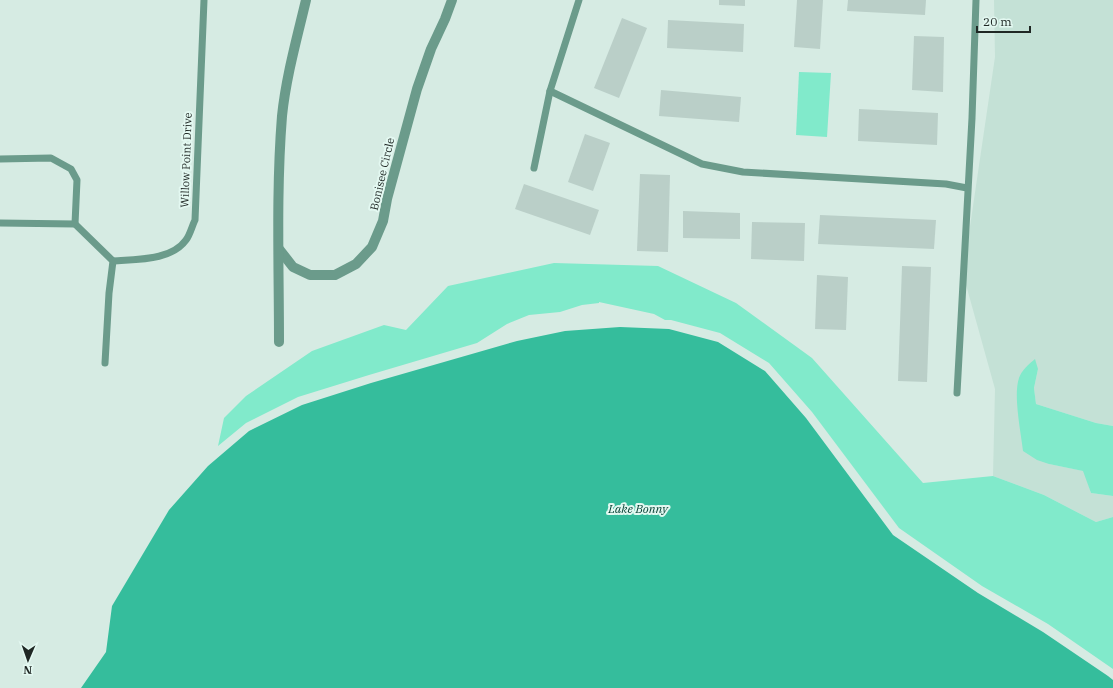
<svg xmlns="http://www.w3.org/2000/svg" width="1113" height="688" font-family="'IBM Plex Serif',serif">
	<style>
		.built { fill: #c4e1d6 }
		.green { fill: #81eacb }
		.water { fill: #35bd9c }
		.building { fill: #bacfc8 }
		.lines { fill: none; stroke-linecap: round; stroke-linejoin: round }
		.lane { stroke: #6b9b8b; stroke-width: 7 }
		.street { stroke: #6b9b8b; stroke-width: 10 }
		.labels { text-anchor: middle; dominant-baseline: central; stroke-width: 4; stroke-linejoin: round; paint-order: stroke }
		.street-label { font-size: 11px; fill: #1f2724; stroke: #e3f8f1 }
		.water-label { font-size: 12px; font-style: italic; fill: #074235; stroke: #e3f8f1 }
	</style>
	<rect width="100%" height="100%" fill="#d6ebe3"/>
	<path class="built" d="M994,0H1113V426L1096,423L1036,404L1034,388L1038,369L1027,366L1049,464L1084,471L1091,493L1113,496V517L1096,522L1044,495L993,476L995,389L963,274L995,57Z"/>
	<g class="green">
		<path d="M799,72L831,73L827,137L796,135Z"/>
		<path d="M554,263L658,266L736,303L812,358L923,483L993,476L1044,495L1096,522L1113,517V669L1048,624L982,586L899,528L812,412L769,363L720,333L671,320H665L654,314L599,302V303L582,305L560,312L529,315L507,324L477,343L369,375L298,397L246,423L218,446L224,418L246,396L312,351L384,325L406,330L448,286Z"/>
		<path d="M1035,359L1038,369L1034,388L1036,404L1096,423L1113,426V496L1091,493L1083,471L1049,464L1037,460L1023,451C1021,433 1013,395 1019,378C1021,371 1029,364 1035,359Z"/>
	</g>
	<path class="water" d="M620,327L669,329L718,342L765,371L806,418L893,535L978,593L1043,632L1108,676L1113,680V688H81L106,652L112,606L169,510L208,466L249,431L302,405L371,383L517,341L565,331Z"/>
	<g class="building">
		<path d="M719,0H745V6L719,5Z"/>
		<path d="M797,0H823L820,49L794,47Z"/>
		<path d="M848,0H926L925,15L847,11Z"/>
		<path d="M622,18L647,28L619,98L594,88Z"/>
		<path d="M668,20L744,24L743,52L667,48Z"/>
		<path d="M914,36L944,37L943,92L912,90Z"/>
		<path d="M661,90L741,97L739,122L659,116Z"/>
		<path d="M859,109L938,113L937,145L858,141Z"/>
		<path d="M585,134L610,143L593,191L568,182Z"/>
		<path d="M640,174L670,175L668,252L637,251Z"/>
		<path d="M524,184L599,210L590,235L515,209Z"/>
		<path d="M683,211L740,213V239L683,238Z"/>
		<path d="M820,215L936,220L934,249L818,244Z"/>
		<path d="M752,222L805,223L804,261L751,259Z"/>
		<path d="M902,266L931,267L927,382L898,381Z"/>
		<path d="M817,275L848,277L846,330L815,329Z"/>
	</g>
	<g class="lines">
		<g class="lane">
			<path d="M550,91L702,164L743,172L946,184L967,188"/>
			<path d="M0,159L51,158L71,169L77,180L75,224"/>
			<path d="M534,168L550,91L579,0"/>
			<path d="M0,223L75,224L113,261L109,293L105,363"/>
			<path d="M113,261C136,259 171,261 186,240C190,235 192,226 195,220L204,0"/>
			<path d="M957,393L972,118L976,0"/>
		</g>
		<g class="street">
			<path d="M279,249L293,267L310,275H335L356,264L372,247L383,221L387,199L417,89L431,49L445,19L452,0"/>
			<path d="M279,342C279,267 276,191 282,116C286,77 297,38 306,0"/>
		</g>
	</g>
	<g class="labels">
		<g class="street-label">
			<text transform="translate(186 160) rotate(-88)">Willow Point Drive</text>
			<text transform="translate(382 174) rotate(-77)">Bonisee Circle</text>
		</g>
		<g class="water-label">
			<text x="638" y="508">Lake Bonny</text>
		</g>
	</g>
	<g transform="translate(28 660) rotate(182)" stroke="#e3f8f1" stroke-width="3" paint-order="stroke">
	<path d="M0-3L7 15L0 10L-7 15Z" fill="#1f2724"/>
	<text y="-6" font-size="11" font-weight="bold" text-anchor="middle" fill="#1f2724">N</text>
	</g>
	<path d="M977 26v6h53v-6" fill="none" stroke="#1f2724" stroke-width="2"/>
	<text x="983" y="26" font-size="12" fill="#1f2724" stroke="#e3f8f1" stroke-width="3" paint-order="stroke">20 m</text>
</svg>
